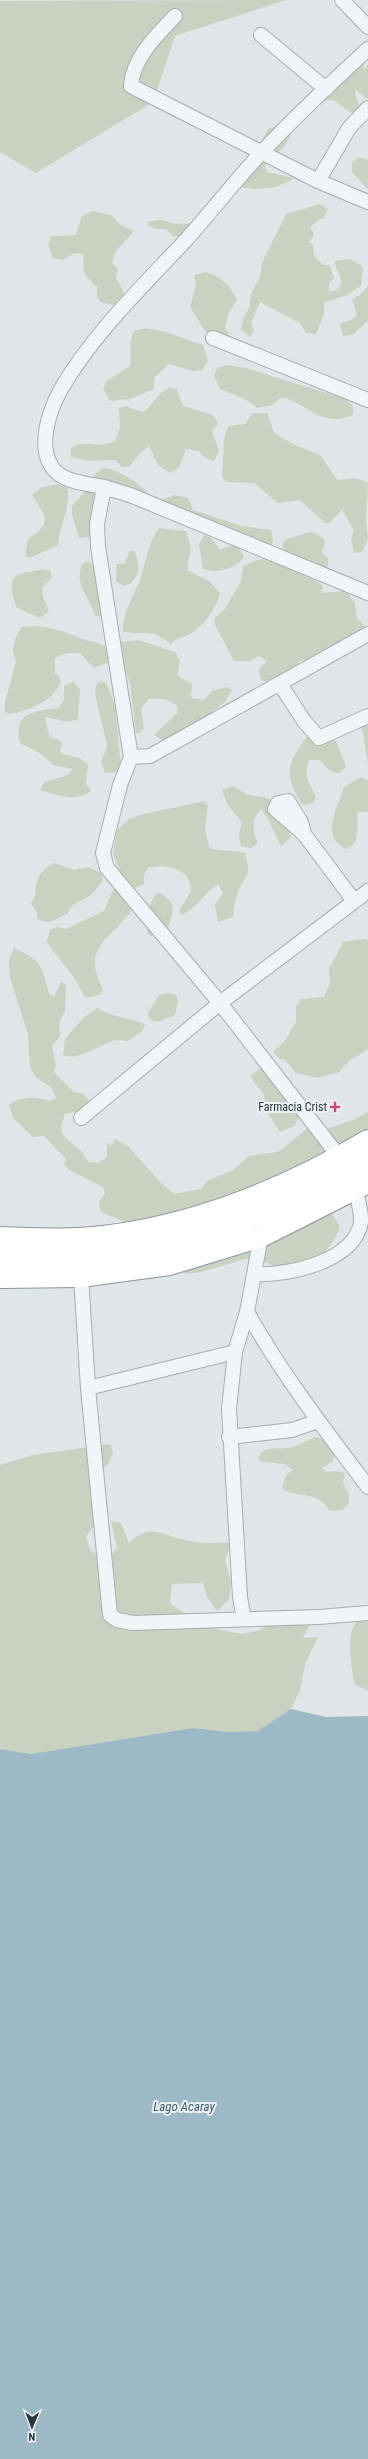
<svg xmlns="http://www.w3.org/2000/svg" width="368" height="2459" font-family="'Roboto Condensed',sans-serif">
	<style>
		.green { fill: #c9d1c1 }
		.water { fill: #9db9c6 }
		.lines { fill: none; stroke-linecap: round; stroke-linejoin: round }
		.street-casing { stroke: #a5adb2; stroke-width: 16 }
		.secondary-casing { stroke: #a5adb2; stroke-width: 22 }
		.highway-casing { stroke: #88959e; stroke-width: 24 }
		.street { stroke: #f2f5f7; stroke-width: 14 }
		.secondary { stroke: #fff; stroke-width: 20 }
		.highway { stroke: #fff; stroke-width: 22 }
		.poi-dot { fill: #c74b77; stroke: #eff3f6; stroke-width: 1.5 }
		.labels { text-anchor: middle; dominant-baseline: central; stroke-width: 4; stroke-linejoin: round; paint-order: stroke }
		.poi-label { font-size: 12px; fill: #29353e; stroke: #eff3f6; text-anchor: end }
		.water-label { font-size: 13px; font-style: italic; fill: #365c70; stroke: #eff3f6 }
	</style>
	<rect width="100%" height="100%" fill="#e0e5e8"/>
	<g class="green">
		<path d="M286,0L175,36L153,102L36,173L0,152V1Z"/>
		<path d="M365,41L368,42V58L363,65L364,70L368,65V99L356,90L355,93L361,112H350L334,100L302,102C306,93 312,92 320,86C337,73 348,55 365,41Z"/>
		<path d="M279,125L292,129C290,146 276,153 265,166L267,172L294,178C278,189 257,192 238,186L248,156L260,144L268,129Z"/>
		<path d="M360,157L368,160V189L352,172V162Z"/>
		<path d="M320,204L328,209L324,218L318,220L310,227L314,235L309,242L313,245L314,256L322,264L330,266L334,278L329,283V292C353,288 334,270 335,261L350,259L361,265L363,270L361,286L347,295L324,303V314L316,334L306,333L300,323L260,302L251,323L254,331L250,337L241,330L243,319L250,306L251,293L260,278L262,263L286,214Z"/>
		<path d="M92,211L111,215L121,225L134,231L116,251L112,263L118,269L116,279L123,290V298L117,306L100,302L97,297V287C80,271 85,274 83,254L75,253L63,260L53,258L48,244L52,236L76,235L82,216Z"/>
		<path d="M162,220L175,224L197,223L184,237L173,236L166,229H156L148,225L149,221Z"/>
		<path d="M206,272C222,277 230,285 237,300L229,312L225,327L230,336L226,344L214,345L190,307L196,286L194,275Z"/>
		<path d="M368,286V321L352,335L343,336L340,323L351,320L357,315L352,299L360,295Z"/>
		<path d="M146,328L166,332L203,345L208,361L202,370L192,371L169,364L154,378V389L130,399L110,401L103,389L107,381L130,366C132,353 128,343 134,331Z"/>
		<path d="M227,365L246,368L345,399L353,406V415C320,428 310,405 282,397L272,405L258,408L245,399L220,389L214,376L217,368Z"/>
		<path d="M170,387L177,390L183,406L213,415L218,424L212,431L219,451L214,461L204,457L199,451L186,449L179,468L170,473L158,465L149,446L140,453L129,467H122L115,460L88,461L71,457V448C84,438 98,450 115,441L120,428L119,408L125,406L143,412C154,405 157,393 170,387Z"/>
		<path d="M253,413H267L274,433L295,445L320,455L337,480L356,478L368,483L366,521L368,539L362,552L354,553L351,539L354,530L342,510L329,523H325L300,500L278,503L254,483L226,482L222,477L224,440L228,426L245,424Z"/>
		<path d="M103,468C118,469 145,486 152,499L110,494L106,520L96,537L79,538L72,514V506L84,493L95,474Z"/>
		<path d="M60,484L67,487C72,503 59,527 58,545L30,558L25,556L28,539C31,536 34,535 38,532C53,520 39,507 32,495L42,487Z"/>
		<path d="M175,495L188,498L193,510L242,526L271,530L273,540L271,548L256,538C244,541 231,533 223,525L203,522L161,504L164,499Z"/>
		<path d="M159,528L186,531L191,547L187,570L209,581L220,593C216,609 203,627 188,635C181,638 176,638 171,644L156,634L123,632C122,611 135,596 141,577C147,559 148,543 159,528Z"/>
		<path d="M310,532L317,534L325,541L322,553L328,558V566L322,569L285,555L282,544L285,540Z"/>
		<path d="M204,535L210,537L220,550L233,545L239,547L244,557C234,570 218,573 203,569L199,544Z"/>
		<path d="M130,551H134C141,562 140,583 124,586L116,581L117,564H124Z"/>
		<path d="M264,559L277,563L320,583L323,587L321,593L346,591L355,603L357,618L364,625L366,636L331,654L300,661L287,675L268,683L261,680L259,670L267,661L259,656L251,661H234C230,652 214,626 214,619L224,610L241,582L243,566L257,560Z"/>
		<path d="M88,561L95,568L110,618L96,616C89,595 74,588 82,563Z"/>
		<path d="M41,569L50,570L52,577L42,588L43,597L49,611L40,618L17,608C13,599 7,580 18,575C25,571 34,572 41,569Z"/>
		<path d="M37,626C53,628 66,632 80,638C94,644 100,640 114,653L112,661L94,668L80,653H67L55,658V673L59,676L61,683C52,701 28,712 8,714L5,711V702L16,662L13,651L15,640L21,627Z"/>
		<path d="M138,640L175,652L180,660L177,676L192,684L191,698L204,700L212,691L226,687L232,690L225,702L211,712L210,729L164,741L154,735L177,713V705L164,699H149L141,709L144,728L139,734L136,733L130,683L118,652L121,642Z"/>
		<path d="M100,681L106,683L115,705L121,767L115,772L105,773L101,761L107,747L106,741L95,693L96,685Z"/>
		<path d="M73,682L80,689L78,719L68,722L45,717L49,736L62,742L60,753L79,758L88,764L86,783L91,791C75,803 57,795 40,790L44,782L66,776L73,769L54,765L38,752L20,743C12,712 35,711 59,708L64,700V686Z"/>
		<path d="M368,714V764L361,722Z"/>
		<path d="M308,735H322L336,741L346,767L340,773C331,772 325,768 320,760H309C303,775 309,783 316,797L314,802L307,805L302,804C282,772 288,764 308,735Z"/>
		<path d="M361,777L368,780V812H358C355,826 363,844 345,849L335,841C327,821 338,807 344,787Z"/>
		<path d="M233,786L246,794L267,798L277,803L291,837L281,846L268,819L261,809C251,820 252,831 258,843L251,848L241,846L239,835L242,822L227,804L222,790Z"/>
		<path d="M204,801L208,806L205,828L209,848C221,851 233,850 245,853C253,883 244,872 237,895C234,902 234,910 233,917L218,922L215,905L223,893L218,884C203,894 199,907 181,915L180,909L191,891C192,868 164,863 148,868L144,875V884L135,888L123,879L113,854L117,830L129,819L140,815Z"/>
		<path d="M55,863L74,870L88,867L101,873L103,881L91,895L73,905L67,914L50,922L41,921L37,918V912L31,904L36,894C34,881 42,867 55,863Z"/>
		<path d="M122,886L133,901L130,914C124,916 121,925 116,929C93,948 89,962 103,989L100,995L85,998C76,975 60,962 47,942L50,930L57,927L66,929L104,911L114,888Z"/>
		<path d="M159,892C176,904 175,908 168,927L151,936L148,934C146,920 147,901 159,892Z"/>
		<path d="M365,939L368,940V1049L349,1061L339,1072L318,1078L296,1073L284,1059H280L273,1052L284,1042L296,1022V1007L301,999L324,997L330,983L329,969L343,942Z"/>
		<path d="M14,948C41,960 42,966 49,994L54,997L61,982L66,984L65,1011L59,1022L60,1036L52,1047L56,1065L54,1072L74,1092L84,1094L90,1102L79,1111L65,1114C55,1137 68,1138 82,1152C84,1155 86,1159 89,1162L99,1163L107,1157V1143L112,1145L115,1139L129,1147L160,1182L174,1194L201,1189L207,1181L233,1170L249,1156L277,1152L284,1148L311,1125L317,1124L327,1129L353,1120L368,1112V1154L327,1206L340,1227C325,1261 314,1260 281,1271L267,1263L245,1259L201,1272L186,1274L167,1266L130,1224L101,1212L99,1202L105,1194L103,1187L69,1170L63,1163L67,1160L44,1136L33,1137L14,1119L9,1105C18,1096 38,1096 49,1101L56,1098L51,1087L35,1077L30,1066L28,1034L10,977L9,960Z"/>
		<path d="M169,993L176,995L178,1001L175,1015L157,1022L149,1019L148,1012L159,995Z"/>
		<path d="M97,1008C114,1018 127,1017 145,1024L142,1031L128,1041C125,1041 120,1039 116,1040C102,1043 77,1062 63,1055L65,1039L83,1018Z"/>
		<path d="M263,1064L301,1114L294,1126L280,1132L268,1114L263,1093L255,1084L251,1075L260,1069Z"/>
		<path d="M316,1437L333,1442L335,1455L332,1462L322,1468L327,1472L337,1471L345,1473L343,1484L349,1493V1503L343,1510L330,1511C317,1490 301,1499 282,1489L286,1475L293,1470L285,1464L261,1462L258,1458C266,1443 279,1451 292,1447C301,1445 308,1439 316,1437Z"/>
		<path d="M110,1444L113,1453L108,1464L102,1468L98,1521L86,1536L90,1550L102,1558L110,1557L117,1548L111,1521L121,1523L129,1543C151,1520 168,1539 195,1542C206,1544 220,1542 232,1543L225,1559L231,1583L229,1600L217,1611L207,1597L203,1583L172,1584L170,1603C180,1612 193,1615 200,1626L242,1634L260,1630L271,1622H311L303,1638L318,1637L305,1664L300,1690L291,1709L259,1731L229,1732L193,1728L31,1754L0,1749V1465L33,1455Z"/>
		<path d="M368,1615V1691L354,1684C352,1663 341,1621 368,1615Z"/>
	</g>
	<path class="water" d="M291,1709L326,1717L368,1716V2459H0V1749L31,1754L193,1728L229,1732L258,1731Z"/>
	<g class="lines">
		<g class="street-casing">
			<g id="street">
				<path d="M342,0L368,27"/>
				<path d="M175,16C157,35 132,59 131,86L318,181L368,202"/>
				<path d="M261,35L326,89"/>
				<path d="M318,181L349,128L368,108"/>
				<path d="M213,338L368,400"/>
				<path d="M104,487C88,484 61,482 52,467C37,445 50,409 61,389C94,333 141,288 185,241C211,212 235,181 262,152C296,116 332,82 368,49"/>
				<path d="M280,684L304,721L319,738L368,716"/>
				<path d="M131,757L150,756L368,634"/>
				<path d="M304,834L275,809L278,803L288,801L301,822L304,834L354,901"/>
				<path d="M81,1118L220,1003L368,891"/>
				<path d="M340,1158L220,1003L107,868L103,853L120,785L131,757L98,547L97,524L104,487L130,495L368,593"/>
				<path d="M256,1274C288,1276 355,1261 361,1222C362,1212 357,1199 356,1189"/>
				<path d="M81,1276L88,1388L110,1615L117,1620L133,1623L319,1617L368,1613"/>
				<path d="M247,1312C282,1374 325,1430 368,1487"/>
				<path d="M88,1388L235,1352"/>
				<path d="M229,1437L292,1430L318,1421"/>
				<path d="M244,1619L240,1597L229,1409L235,1352L247,1312L261,1236"/>
			</g>
		</g>
		<g class="secondary-casing">
			<path id="secondary" d="M0,1256C28,1257 57,1258 85,1256C184,1250 282,1210 368,1162"/>
		</g>
		<g class="highway-casing">
			<g id="highway">
				<path d="M0,1238C34,1239 69,1241 103,1237C196,1226 288,1188 368,1141"/>
				<path d="M0,1277L81,1276L169,1264L261,1236L368,1182"/>
			</g>
		</g>
		<use href="#street" class="street"/>
		<use href="#secondary" class="secondary"/>
		<use href="#highway" class="highway"/>
	</g>
	<path class="poi-dot" d="M333 1101h4v4h4v4h-4v4h-4v-4h-4v-4h4z"/>
	<g class="labels">
		<g class="poi-label">
			<text x="327" y="1107">Farmacia Crist</text>
		</g>
		<g class="water-label">
			<text x="184" y="2106">Lago Acaray</text>
		</g>
	</g>
	<g transform="translate(32 2427) rotate(181)" stroke="#eff3f6" stroke-width="3" paint-order="stroke">
	<path d="M0-3L7 15L0 10L-7 15Z" fill="#29353e"/>
	<text y="-6" font-size="11" font-weight="bold" text-anchor="middle" fill="#29353e">N</text>
	</g>
</svg>
